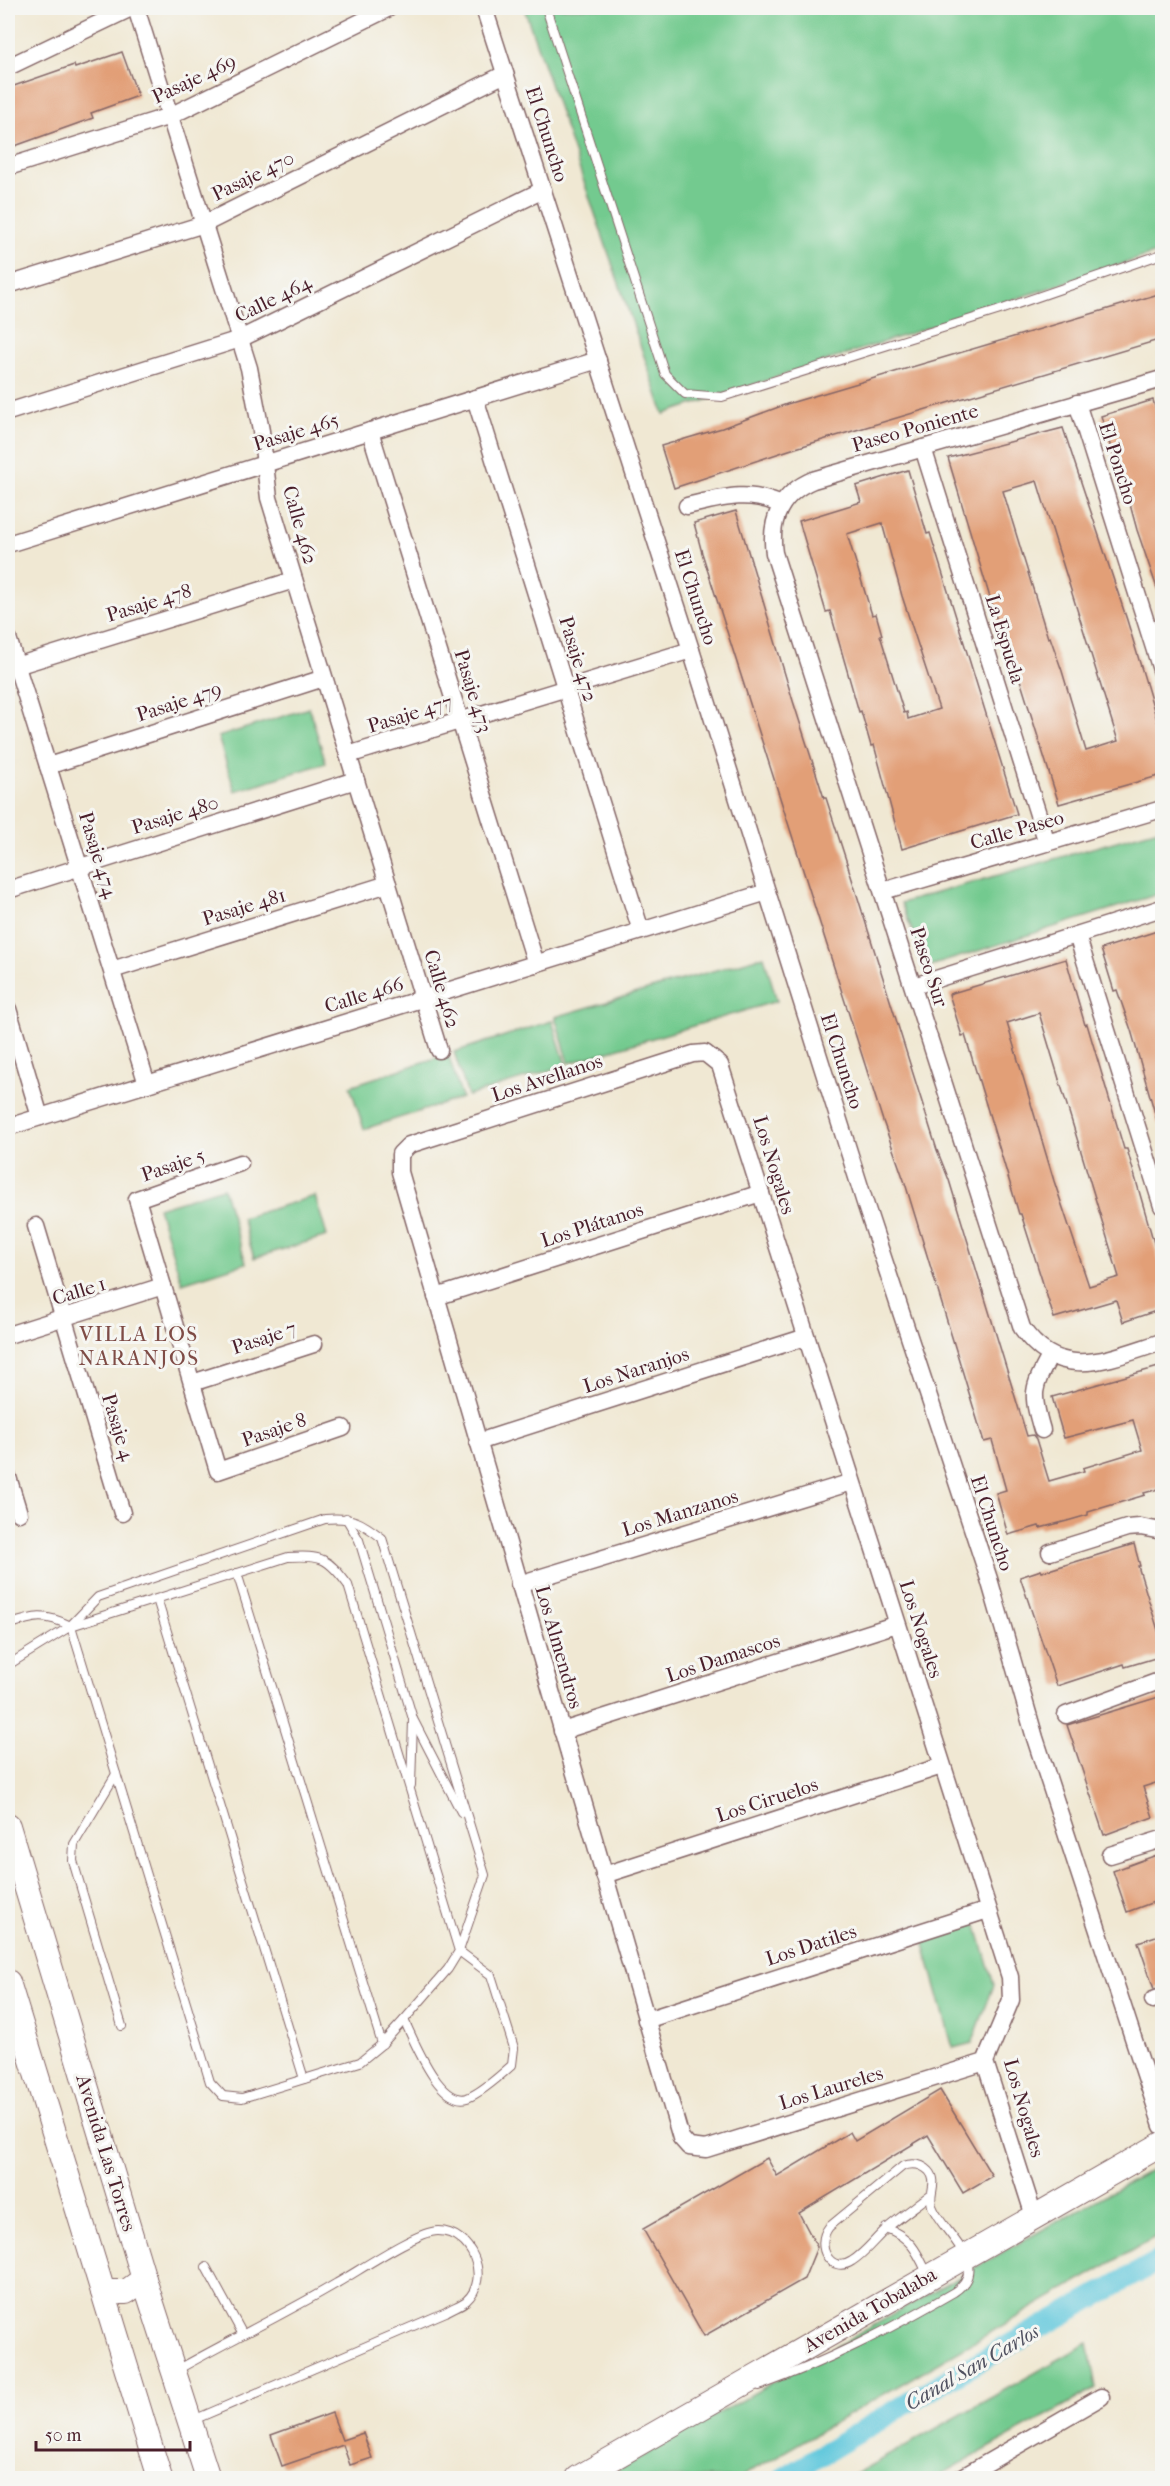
<svg xmlns="http://www.w3.org/2000/svg" width="1170" height="2486" font-family="'IM FELL French Canon',serif">
	<style>
		.green { fill: #73ca8f; stroke: #5e745d; stroke-width: 1.5 }
		.lines { fill: none; stroke-linecap: round; stroke-linejoin: round }
		.canal { stroke: #5fc7dc; stroke-width: 21 }
		.building { fill: #e29f77; fill-rule: evenodd }
		.service-casing { stroke: #846566; stroke-width: 10 }
		.minor-casing { stroke: #846566; stroke-width: 19 }
		.secondary-casing { stroke: #846566; stroke-width: 26 }
		.service { stroke: #fff; stroke-width: 8 }
		.minor { stroke: #fff; stroke-width: 16 }
		.secondary { stroke: #fff; stroke-width: 24 }
		.labels { text-anchor: middle; dominant-baseline: central; stroke-width: 6; stroke-linejoin: round; paint-order: stroke }
		.street-label { font-size: 20px; fill: #4a1f2b; stroke: #f6f6f2 }
		.neighbourhood-label { font-size: 21px; letter-spacing: 1.5px; fill: #7f4c46; stroke: #f6f6f2 }
		.water-label { font-size: 21px; font-style: italic; fill: #505160; stroke: #f6f6f2 }
	</style>
	<rect width="100%" height="100%" fill="#f6f6f2"/>
	<filter id="ink" filterUnits="userSpaceOnUse"><feTurbulence type="fractalNoise" baseFrequency=".0167" numOctaves="2"/><feDisplacementMap in="SourceGraphic" scale="12" xChannelSelector="R" yChannelSelector="G"/><feConvolveMatrix kernelMatrix="1 2 1 2 8 2 1 2 1" color-interpolation-filters="sRGB"/></filter>
	<filter id="wash" filterUnits="userSpaceOnUse"><feTurbulence type="fractalNoise" baseFrequency=".008" numOctaves="4" result="noise"/><feDisplacementMap in="SourceGraphic" scale="24" xChannelSelector="R" yChannelSelector="G"/><feGaussianBlur stdDeviation="1.35" result="paint"/><feColorMatrix in="noise" values="0 0 0 0 0 0 0 0 0 0 0 0 0 0 0 0 0 1.4 0 .05"/><feComposite in="paint" operator="in"/></filter>
	<g filter="url(#wash)">
		<rect width="100%" height="100%" fill="#f0e8d3"/>
		<g class="green">
			<path d="M524,8H1162V251L664,414Z"/>
			<path d="M309,708L326,763L235,791L218,737Z"/>
			<path d="M1162,828V893L927,967L901,903Z"/>
			<path d="M764,956L777,1001L569,1063L555,1017Z"/>
			<path d="M552,1021L566,1065L468,1096L454,1052Z"/>
			<path d="M448,1054L462,1098L364,1129L350,1086Z"/>
			<path d="M223,1188L246,1263L182,1283L158,1208Z"/>
			<path d="M315,1196L327,1236L254,1258L242,1218Z"/>
			<path d="M976,1923L994,1985L972,2043L953,2048L923,1941Z"/>
			<path d="M1162,2164V2233L739,2478H604L1042,2230Z"/>
			<path d="M1088,2343L1096,2388L935,2478H848Z"/>
		</g>
		<g class="lines">
			<path class="canal" d="M783,2478L936,2386L1162,2259"/>
		</g>
		<g id="blocks">
			<g class="building">
				<path d="M122,52L138,96L91,113L93,118L12,147L8,133V88L74,65L75,68Z"/>
				<path d="M1162,293V339L789,450L674,488L661,446L722,428L787,404Z"/>
				<path d="M1153,400L1162,430V593L1159,594L1137,530L1117,457L1114,458L1101,416Z"/>
				<path d="M1063,428L1127,620L1160,730L1162,729V775L1059,804L1017,670L1006,641H1003L948,458ZM1037,481L1118,741L1086,751L1062,671L1050,637L1048,638L1003,491Z"/>
				<path d="M908,470L927,534L930,533L1017,814L902,849L874,745L871,746L861,711L859,712L830,611L826,612L799,521L861,502L856,486ZM882,523L902,596L939,709L908,719L907,712L904,713L880,635H882L876,614L872,615L847,534Z"/>
				<path d="M736,511L793,701L824,798H826L846,860L937,1150L949,1180L1027,1436L1033,1435L1036,1439L1049,1481L1084,1471L1083,1468L1142,1450L1133,1420L1064,1438L1052,1397L1162,1366V1488L1144,1493L1145,1495L1088,1512V1515L1067,1521L1040,1528L1039,1526L1008,1535L996,1493L1006,1490L992,1440L984,1442L905,1183L883,1121L702,553L694,523Z"/>
				<path d="M1157,931L1162,950V1124H1158L1131,1030L1117,990L1114,991L1101,949Z"/>
				<path d="M1066,959L1085,1025L1087,1024L1124,1149H1127L1162,1271V1309L1123,1322L1116,1300L1054,1318L1021,1214H1019L1009,1180L965,1035L962,1036L949,994ZM1039,1013L1119,1277L1089,1286L1054,1181L1007,1023Z"/>
				<path d="M1134,1544L1140,1566H1138L1162,1643V1656L1125,1667L1124,1664L1057,1686L1020,1577L1041,1570L1042,1572Z"/>
				<path d="M1162,1696V1781L1143,1787L1153,1817L1104,1835L1067,1725Z"/>
				<path d="M1162,1853V1899L1127,1912L1113,1871Z"/>
				<path d="M1159,1935L1162,1946V1987L1154,1989L1138,1942Z"/>
				<path d="M940,2090L992,2176L963,2193L928,2135L799,2213L817,2247L804,2279L704,2336L643,2229L767,2158L777,2176L850,2132L855,2141Z"/>
				<path d="M332,2413L342,2440L363,2433L372,2458L350,2465L343,2445L282,2466L271,2435Z"/>
			</g>
		</g>
	</g>
	<g filter="url(#ink)">
		<use href="#blocks" fill-opacity="0" stroke="#846566" stroke-width="1.5"/>
		<g class="lines">
			<g class="service-casing">
				<g id="service">
					<path d="M546,8L665,374L685,394L722,397L997,311L1162,254"/>
					<path d="M346,1518L359,1540L413,1719L461,1812"/>
					<path d="M237,1573L382,2044"/>
					<path d="M157,1599L304,2079"/>
					<path d="M8,1625C35,1616 44,1613 71,1626L210,2082L223,2096L242,2098L360,2062L382,2044L404,2020L448,1969L459,1951L348,1585C328,1558 322,1555 288,1557L71,1626L8,1665"/>
					<path d="M71,1625L98,1597L325,1519C353,1517 360,1521 382,1538L485,1875L459,1951L491,1975L514,2048L512,2065C501,2075 481,2093 467,2098C439,2106 414,2040 404,2020"/>
					<path d="M116,1774L74,1844L73,1861L122,2026"/>
					<path d="M411,1785L413,1720"/>
					<path d="M886,2228C912,2238 917,2252 928,2275"/>
					<path d="M206,2267L242,2333"/>
					<path d="M177,2370C230,2340 285,2314 337,2283C357,2272 417,2231 438,2231C471,2231 492,2278 466,2301C461,2305 452,2308 446,2312L191,2421"/>
					<path d="M759,2386C829,2361 890,2329 954,2292C993,2266 942,2233 932,2206C928,2194 939,2182 929,2171C921,2163 912,2163 903,2166L829,2227C814,2246 831,2275 852,2261C865,2253 875,2239 886,2229C900,2217 916,2206 930,2195"/>
				</g>
			</g>
			<g class="minor-casing">
				<g id="minor">
					<path d="M136,8L249,368L261,431L269,498L439,1050"/>
					<path d="M484,8L691,650L866,1206L989,1579L1035,1738L1162,2126"/>
					<path d="M8,67L131,8"/>
					<path d="M8,167L170,116L389,8"/>
					<path d="M8,285L204,224L505,74"/>
					<path d="M1162,379L813,480C782,493 769,519 774,553L1022,1328C1060,1384 1110,1358 1162,1342"/>
					<path d="M475,398L641,931"/>
					<path d="M1077,403L1162,673"/>
					<path d="M8,412L240,339L543,190"/>
					<path d="M370,431L536,964"/>
					<path d="M923,448L1047,843"/>
					<path d="M687,506C721,498 748,489 781,505"/>
					<path d="M8,544L598,360"/>
					<path d="M8,638L147,1084"/>
					<path d="M16,666L294,580"/>
					<path d="M348,755L691,650"/>
					<path d="M48,766L324,678"/>
					<path d="M8,890L356,780"/>
					<path d="M883,891L1162,809"/>
					<path d="M1077,935L1162,1206"/>
					<path d="M112,970L388,884"/>
					<path d="M914,986L1162,908"/>
					<path d="M8,1009L40,1117"/>
					<path d="M8,1127L767,892"/>
					<path d="M240,1163L137,1199L218,1471L343,1428"/>
					<path d="M36,1226L122,1513"/>
					<path d="M436,1297L761,1193"/>
					<path d="M8,1335L163,1286"/>
					<path d="M192,1383L314,1344"/>
					<path d="M1042,1430C1031,1393 1032,1389 1050,1356"/>
					<path d="M478,1442L806,1337"/>
					<path d="M8,1477L19,1513"/>
					<path d="M1050,1552L1127,1528L1140,1527L1162,1531"/>
					<path d="M519,1584L852,1482"/>
					<path d="M1066,1715L1162,1680"/>
					<path d="M562,1731L897,1624"/>
					<path d="M1110,1855L1162,1839"/>
					<path d="M604,1875L942,1766"/>
					<path d="M1153,2000L1162,1997"/>
					<path d="M646,2020L988,1910"/>
					<path d="M985,2062L706,2149L689,2147L681,2138L400,1172V1154L409,1145L693,1054L705,1053L720,1065L1010,1977L1011,2000L985,2062L1034,2216"/>
					<path d="M961,2478L1101,2397"/>
				</g>
			</g>
			<g class="secondary-casing">
				<g id="secondary">
					<path d="M8,1826L144,2279L208,2478"/>
					<path d="M8,1982L160,2478"/>
					<path d="M103,2292H126L144,2279"/>
					<path d="M578,2478L1162,2144"/>
				</g>
			</g>
			<use href="#service" class="service"/>
			<use href="#minor" class="minor"/>
			<use href="#secondary" class="secondary"/>
		</g>
	</g>
	<g class="labels">
		<g class="street-label">
			<text transform="translate(194 79) rotate(-25)">Pasaje 469</text>
			<text transform="translate(547 134) rotate(72)">El Chuncho</text>
			<text transform="translate(253 176) rotate(-26)">Pasaje 470</text>
			<text transform="translate(273 299) rotate(-26)">Calle 464</text>
			<text transform="translate(915 428) rotate(-16)">Paseo Poniente</text>
			<text transform="translate(296 432) rotate(-17)">Pasaje 465</text>
			<text transform="translate(1118 463) rotate(72)">El Poncho</text>
			<text transform="translate(300 525) rotate(74)">Calle 462</text>
			<text transform="translate(696 597) rotate(72)">El Chuncho</text>
			<text transform="translate(149 603) rotate(-17)">Pasaje 478</text>
			<text transform="translate(1005 639) rotate(73)">La Espuela</text>
			<text transform="translate(578 659) rotate(73)">Pasaje 472</text>
			<text transform="translate(473 691) rotate(73)">Pasaje 473</text>
			<text transform="translate(179 702) rotate(-18)">Pasaje 479</text>
			<text transform="translate(410 714) rotate(-17)">Pasaje 477</text>
			<text transform="translate(175 815) rotate(-17)">Pasaje 480</text>
			<text transform="translate(1017 830) rotate(-16)">Calle Paseo</text>
			<text transform="translate(98 855) rotate(73)">Pasaje 474</text>
			<text transform="translate(244 907) rotate(-17)">Pasaje 481</text>
			<text transform="translate(929 967) rotate(72)">Paseo Sur</text>
			<text transform="translate(442 989) rotate(73)">Calle 462</text>
			<text transform="translate(364 995) rotate(-17)">Calle 466</text>
			<text transform="translate(842 1061) rotate(72)">El Chuncho</text>
			<text transform="translate(547 1078) rotate(-18)">Los Avellanos</text>
			<text transform="translate(173 1165) rotate(-19)">Pasaje 5</text>
			<text transform="translate(774 1165) rotate(73)">Los Nogales</text>
			<text transform="translate(592 1225) rotate(-18)">Los Plátanos</text>
			<text transform="translate(79 1291) rotate(-17)">Calle 1</text>
			<text transform="translate(264 1338) rotate(-18)">Pasaje 7</text>
			<text transform="translate(636 1370) rotate(-18)">Los Naranjos</text>
			<text transform="translate(118 1427) rotate(73)">Pasaje 4</text>
			<text transform="translate(274 1430) rotate(-19)">Pasaje 8</text>
			<text transform="translate(680 1513) rotate(-17)">Los Manzanos</text>
			<text transform="translate(992 1523) rotate(72)">El Chuncho</text>
			<text transform="translate(921 1629) rotate(72)">Los Nogales</text>
			<text transform="translate(559 1647) rotate(74)">Los Almendros</text>
			<text transform="translate(723 1658) rotate(-18)">Los Damascos</text>
			<text transform="translate(767 1800) rotate(-18)">Los Ciruelos</text>
			<text transform="translate(811 1945) rotate(-18)">Los Datiles</text>
			<text transform="translate(831 2088) rotate(-17)">Los Laureles</text>
			<text transform="translate(1024 2108) rotate(74)">Los Nogales</text>
			<text transform="translate(106 2153) rotate(73)">Avenida Las Torres</text>
			<text transform="translate(870 2310) rotate(-30)">Avenida Tobalaba</text>
		</g>
		<g class="neighbourhood-label">
			<text x="139" y="1334">VILLA LOS<tspan x="139" dy="24">NARANJOS</tspan></text>
		</g>
		<g class="water-label">
			<text transform="translate(972 2367) rotate(-30)">Canal San Carlos</text>
		</g>
	</g>
	<rect width="1170" height="2486" fill="none" stroke="#f6f6f2" stroke-width="30"/>
	<path d="M36 2441v9h154v-9" fill="none" stroke="#4a1f2b" stroke-width="3"/>
	<text x="45" y="2441" font-size="18" fill="#4a1f2b" stroke="#f6f6f2" stroke-width="4.5" paint-order="stroke">50 m</text>
</svg>
